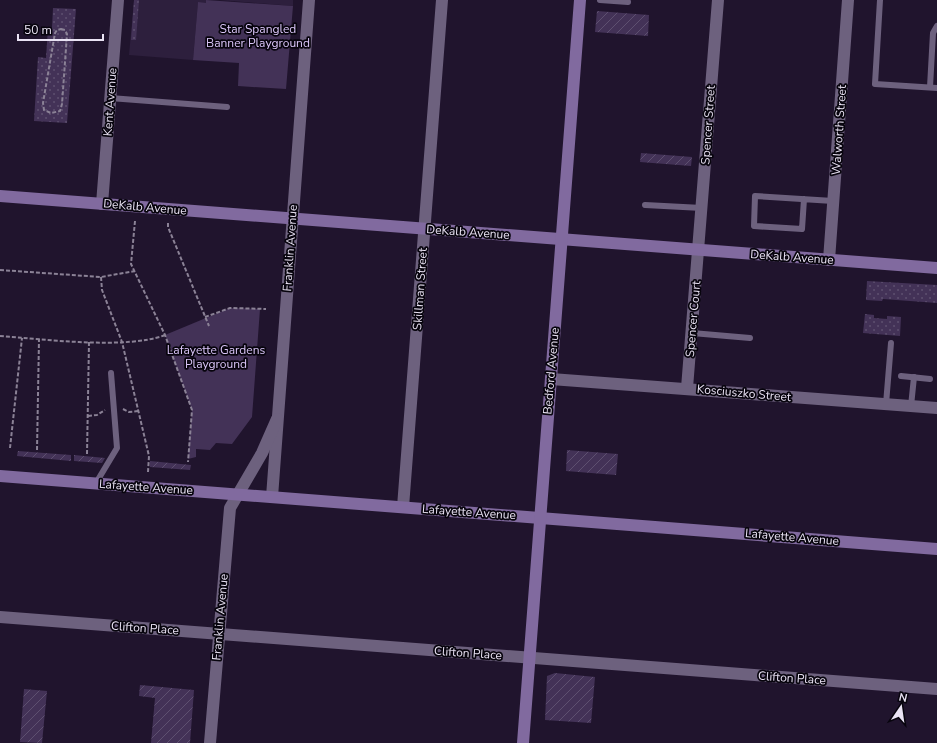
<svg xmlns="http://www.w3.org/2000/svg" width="937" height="743" font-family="'Nunito Sans',sans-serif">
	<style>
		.built { fill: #2d1f3d }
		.grass { fill: url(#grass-dots) }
		.park { fill: #433257 }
		.garden { fill: url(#garden-furrows) }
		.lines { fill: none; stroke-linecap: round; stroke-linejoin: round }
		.path { stroke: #8b8296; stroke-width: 2; stroke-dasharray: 4 2; stroke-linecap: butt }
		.service { stroke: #6d617e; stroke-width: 6 }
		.minor { stroke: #6d617e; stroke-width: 12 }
		.tertiary { stroke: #6d617e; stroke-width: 12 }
		.secondary { stroke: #816a9f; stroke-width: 12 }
		.labels { text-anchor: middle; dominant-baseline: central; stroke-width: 3.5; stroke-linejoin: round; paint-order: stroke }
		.park-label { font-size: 12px; fill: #dbc6f9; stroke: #07040d }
		.street-label { font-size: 12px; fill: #eae3f4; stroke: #07040d }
	</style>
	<defs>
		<pattern id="grass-dots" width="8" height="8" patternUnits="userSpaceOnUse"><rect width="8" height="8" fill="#433257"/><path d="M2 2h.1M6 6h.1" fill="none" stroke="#5e5070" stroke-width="1.8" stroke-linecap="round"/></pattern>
		<pattern id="garden-furrows" width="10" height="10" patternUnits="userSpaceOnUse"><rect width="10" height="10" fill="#433257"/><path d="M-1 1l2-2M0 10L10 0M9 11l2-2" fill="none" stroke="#5e5070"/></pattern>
	</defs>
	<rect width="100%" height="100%" fill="#20142d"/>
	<g class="built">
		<path d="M134,0H206V3H198L193,60L129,55Z"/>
		<path d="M219,0H293V6Z"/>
	</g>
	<g class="grass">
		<path d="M134,0H139L136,40H131Z"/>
		<path d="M53,8L76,9L67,123L34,121L38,57L46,58L48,28H52Z"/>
		<path d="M867,281L937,285V303L883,299L882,301L866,300Z"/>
		<path d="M865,314L874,315V318L887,319V316L901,317L900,336L863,333Z"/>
	</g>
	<g class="park">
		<path d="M206,0L293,6L286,89L238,86L239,63L193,60L198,2L206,3Z"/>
		<path d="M230,308L260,309L252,417L232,444L216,443L210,450L196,449V457L188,459L192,410L165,335Z"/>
	</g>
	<g class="garden">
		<path d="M597,11L649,15L648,36L595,32Z"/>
		<path d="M641,153L692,157L691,166L640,162Z"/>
		<path d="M567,450L618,454L616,475L566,471Z"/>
		<path d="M18,451L71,455V461L17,456Z"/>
		<path d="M74,455L105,458L102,463L74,461Z"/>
		<path d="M150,461L191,465L190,470L150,467Z"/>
		<path d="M555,673L595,677L591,723L545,720L547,676Z"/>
		<path d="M140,685L194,690L190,743H151L155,698L139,696Z"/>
		<path d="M24,689L47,691L42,743L20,742Z"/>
	</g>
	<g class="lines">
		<g class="path">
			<path d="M61,29L65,30L67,34L62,104L60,111L51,113L44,110L43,103L55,33L57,30Z"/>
			<path d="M135,221L131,264L165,335L192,410L188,462"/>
			<path d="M168,223V227L209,326"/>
			<path d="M0,270L101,277L135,271"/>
			<path d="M101,277L102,290L122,342L149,456L148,472"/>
			<path d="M205,317L230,308L266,309"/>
			<path d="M0,336C42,339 127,350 165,335"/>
			<path d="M123,409L129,412L139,411"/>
			<path d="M88,416L97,415L105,410"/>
			<path d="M10,448L22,338"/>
			<path d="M37,450L39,339"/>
			<path d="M87,454L89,342"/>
		</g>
		<g class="service">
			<path d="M600,0L628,2"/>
			<path d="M880,0L875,84L937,88"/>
			<path d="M930,87L933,33L937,26"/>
			<path d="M110,98L227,107"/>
			<path d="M804,199L802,229L754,226L755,196L833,201"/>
			<path d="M645,205L702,208"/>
			<path d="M692,333L750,338"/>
			<path d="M901,376L930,379"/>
			<path d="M886,404L891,343"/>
			<path d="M911,406L914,377"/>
			<path d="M96,483L117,448L111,373"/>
		</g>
		<g class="minor">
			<path d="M102,204L118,0"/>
			<path d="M829,260L848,0"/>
			<path d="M551,379L937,408"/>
			<path d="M687,388L718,0"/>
			<path d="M272,497L309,0"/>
			<path d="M403,507L442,0"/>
			<path d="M0,617L937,689"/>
		</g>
		<path class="tertiary" d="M210,743L230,508L262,453L277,419"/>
		<g class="secondary">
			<path d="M0,196L937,268"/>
			<path d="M0,476L937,549"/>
			<path d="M523,743L580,0"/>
		</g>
	</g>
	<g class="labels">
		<g class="park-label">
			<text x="258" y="29">Star Spangled<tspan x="258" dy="14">Banner Playground</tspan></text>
			<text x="216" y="350">Lafayette Gardens<tspan x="216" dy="14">Playground</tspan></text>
		</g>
		<g class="street-label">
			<text transform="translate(110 102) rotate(-86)">Kent Avenue</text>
			<text transform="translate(708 125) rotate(-86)">Spencer Street</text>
			<text transform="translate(839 130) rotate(-86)">Walworth Street</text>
			<text transform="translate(145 207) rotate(5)">DeKalb Avenue</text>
			<text transform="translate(468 232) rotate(4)">DeKalb Avenue</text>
			<text transform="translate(290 248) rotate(-86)">Franklin Avenue</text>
			<text transform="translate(792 257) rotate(4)">DeKalb Avenue</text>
			<text transform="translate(420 289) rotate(-86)">Skillman Street</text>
			<text transform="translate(693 319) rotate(-85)">Spencer Court</text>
			<text transform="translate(551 371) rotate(-85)">Bedford Avenue</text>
			<text transform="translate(744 393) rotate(5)">Kosciuszko Street</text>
			<text transform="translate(146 487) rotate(4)">Lafayette Avenue</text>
			<text transform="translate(469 512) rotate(4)">Lafayette Avenue</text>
			<text transform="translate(792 537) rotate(5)">Lafayette Avenue</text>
			<text transform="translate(220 617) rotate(-85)">Franklin Avenue</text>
			<text transform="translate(145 628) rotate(4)">Clifton Place</text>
			<text transform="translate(468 653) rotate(4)">Clifton Place</text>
			<text transform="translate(792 678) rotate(4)">Clifton Place</text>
		</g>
	</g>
	<g transform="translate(901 707) rotate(13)" stroke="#07040d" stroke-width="3" paint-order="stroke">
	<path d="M0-3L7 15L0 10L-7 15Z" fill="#eae3f4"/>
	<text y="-6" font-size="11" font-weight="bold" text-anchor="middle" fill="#eae3f4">N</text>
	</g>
	<path d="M18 34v6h85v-6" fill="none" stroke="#eae3f4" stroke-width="2"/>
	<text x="24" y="34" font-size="12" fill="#eae3f4" stroke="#07040d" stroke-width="3" paint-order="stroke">50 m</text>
</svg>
